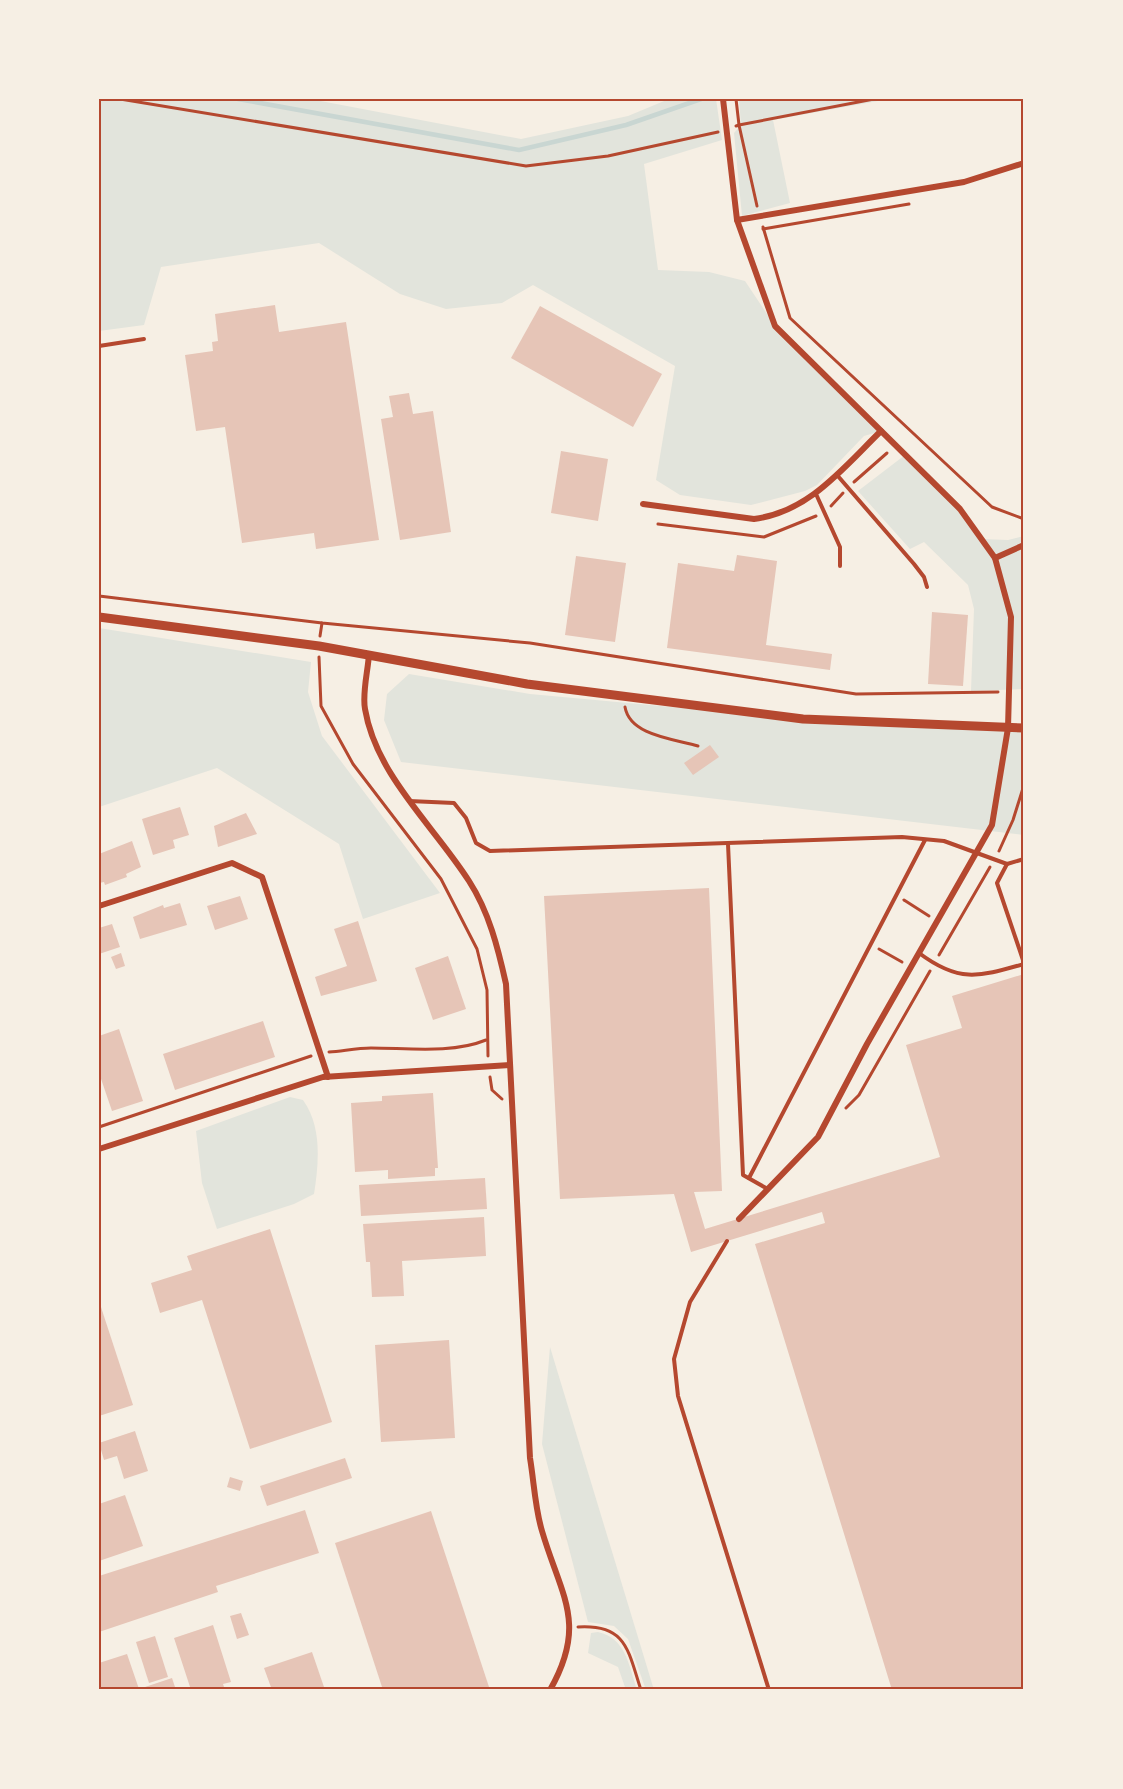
<svg xmlns="http://www.w3.org/2000/svg" width="1123" height="1789" font-family="'PT Serif',serif">
	<style>
		.green { fill: #e2e4dc }
		.lines { fill: none; stroke-linecap: round; stroke-linejoin: round }
		.stream { stroke: #c9d6d2; stroke-width: 4.5 }
		.building { fill: #e6c5b7 }
		.path { stroke: #b5482f; stroke-width: 3 }
		.service { stroke: #b5482f; stroke-width: 4 }
		.minor { stroke: #b5482f; stroke-width: 6 }
		.tertiary { stroke: #b5482f; stroke-width: 9 }
		.neatline { fill: none; stroke: #b5482f; stroke-width: 2 }
	</style>
	<rect width="100%" height="100%" fill="#f6efe4"/>
	<g class="green">
		<path d="M99,99H310L521,139L628,116L669,99H716L722,140L644,164L658,270L709,272L745,281L775,326L881,431L864,436L817,485L805,491L751,505L680,495L656,480L675,366L533,285L502,303L446,309L400,294L319,243L161,267L144,325L99,331Z"/>
		<path d="M739,99H889L773,120L790,203L742,216L734,133L741,125Z"/>
		<path d="M905,455L960,509L982,539L1008,540L1024,536V689L971,691L974,609L968,585L924,542L910,549L858,491Z"/>
		<path d="M99,628L311,662L308,692L322,736L440,893L363,919L339,844L217,768L99,807Z"/>
		<path d="M409,674L530,694L803,719L1024,726V835L401,762L384,720L387,694Z"/>
		<path d="M290,1097L303,1100C322,1126 319,1163 314,1194L294,1204L217,1229L202,1183L196,1131Z"/>
		<path d="M550,1347L654,1690H646L628,1639L614,1626L588,1622L542,1444Z"/>
		<path d="M598,1632C626,1638 629,1666 637,1690H626L618,1667L588,1653L591,1633Z"/>
	</g>
	<g class="lines">
		<path class="stream" d="M238,99L519,150L626,125L701,99"/>
	</g>
	<g class="building">
		<path d="M275,305L279,332L346,322L379,540L316,549L314,533L242,543L225,427L196,431L185,355L213,351L212,342L218,341L215,314Z"/>
		<path d="M540,306L662,374L633,427L511,358Z"/>
		<path d="M409,393L413,414L433,411L451,532L400,540L381,419L393,417L389,396Z"/>
		<path d="M561,451L608,459L598,521L551,513Z"/>
		<path d="M737,555L777,561L766,645L832,654L830,670L667,648L678,563L734,571Z"/>
		<path d="M576,556L626,563L615,642L565,635Z"/>
		<path d="M932,612L968,615L963,686L928,684Z"/>
		<path d="M710,745L719,757L693,775L684,763Z"/>
		<path d="M180,807L189,835L173,840L175,848L153,855L142,819Z"/>
		<path d="M246,813L257,834L218,847L214,826Z"/>
		<path d="M132,841L141,867L126,874L127,877L105,885L104,882L99,883V854Z"/>
		<path d="M709,888L722,1191L694,1192L705,1229L940,1157L906,1045L962,1028L952,996L1024,974V1690H892L755,1244L825,1223L822,1212L691,1252L674,1194L560,1199L544,896Z"/>
		<path d="M240,896L248,919L215,930L207,906Z"/>
		<path d="M180,903L187,925L140,939L133,917L163,905L164,908Z"/>
		<path d="M358,921L377,981L321,996L315,977L347,966L334,929Z"/>
		<path d="M112,924L120,947L99,954V928Z"/>
		<path d="M121,953L125,966L116,969L111,957Z"/>
		<path d="M448,956L466,1009L433,1020L415,968Z"/>
		<path d="M263,1021L275,1057L175,1090L163,1054Z"/>
		<path d="M119,1029L143,1101L112,1111L99,1073V1036Z"/>
		<path d="M433,1093L438,1168H435V1176L388,1179V1170L355,1172L351,1103L382,1101V1096Z"/>
		<path d="M485,1178L487,1209L361,1216L359,1185Z"/>
		<path d="M484,1217L486,1256L402,1261L404,1296L372,1297L370,1262H366L363,1224Z"/>
		<path d="M270,1229L332,1422L250,1449L202,1300L160,1313L151,1283L192,1270L187,1256Z"/>
		<path d="M99,1301L133,1405L99,1416Z"/>
		<path d="M449,1340L455,1438L381,1442L375,1345Z"/>
		<path d="M135,1431L148,1471L124,1479L117,1456L104,1460L99,1443Z"/>
		<path d="M345,1458L352,1478L267,1506L260,1486Z"/>
		<path d="M230,1477L243,1481L240,1491L227,1487Z"/>
		<path d="M125,1495L143,1546L99,1561V1504Z"/>
		<path d="M305,1510L319,1553L216,1586L218,1592L99,1632V1576Z"/>
		<path d="M431,1511L490,1690H383L335,1543Z"/>
		<path d="M241,1613L249,1635L237,1639L230,1616Z"/>
		<path d="M213,1625L231,1682L223,1684L225,1690H191L174,1638Z"/>
		<path d="M155,1636L168,1677L149,1683L136,1642Z"/>
		<path d="M312,1652L325,1690H272L264,1668Z"/>
		<path d="M127,1654L139,1689L172,1678L176,1690H99V1663Z"/>
	</g>
	<g class="lines">
		<g class="path">
			<path d="M120,99L526,166L608,156L718,132"/>
			<path d="M736,99L739,125L874,99"/>
			<path d="M736,126L739,125L757,206"/>
			<path d="M763,227L790,318L992,507L1024,519"/>
			<path d="M763,229L909,204"/>
			<path d="M854,482L887,453"/>
			<path d="M831,506L843,493"/>
			<path d="M658,524L764,537L816,516"/>
			<path d="M99,596L322,623L530,643L856,694L998,692"/>
			<path d="M320,636L322,623"/>
			<path d="M319,657L321,706L353,764L441,879L477,949L487,990L488,1056"/>
			<path d="M625,707C630,736 675,739 698,746"/>
			<path d="M999,851L1013,820L1024,785"/>
			<path d="M904,900L929,916"/>
			<path d="M879,949L902,962"/>
			<path d="M939,955L990,867"/>
			<path d="M329,1052C343,1051 357,1048 371,1048C407,1048 452,1054 486,1040"/>
			<path d="M490,1077L492,1090L502,1099"/>
			<path d="M846,1108L859,1095L930,971"/>
			<path d="M99,1127L311,1056"/>
			<path d="M578,1627C627,1624 628,1651 641,1690"/>
		</g>
		<g class="service">
			<path d="M99,346L144,339"/>
			<path d="M837,475L914,564L924,577L927,587"/>
			<path d="M816,494L840,547V566"/>
			<path d="M409,801L454,803L466,818L476,843L490,851L902,837L944,841L1007,864L1024,859"/>
			<path d="M728,844L743,1175L766,1188"/>
			<path d="M1007,864L997,883L1024,963"/>
			<path d="M919,953C959,983 978,977 1024,964"/>
			<path d="M749,1178L925,840"/>
			<path d="M727,1241L690,1302L674,1359L678,1396L769,1690"/>
		</g>
		<g class="minor">
			<path d="M723,99L737,220L775,326L960,509L995,558L1011,617L1008,728L992,825L867,1044L818,1137L739,1219"/>
			<path d="M737,220L964,182L1024,163"/>
			<path d="M643,504L754,519C809,512 843,468 881,431"/>
			<path d="M995,558L1024,545"/>
			<path d="M369,654C368,671 362,693 365,709C376,775 434,826 469,881C489,912 498,948 506,984L530,1458C534,1482 535,1508 542,1531C561,1596 588,1623 550,1690"/>
			<path d="M99,906L232,863L262,877L328,1077"/>
			<path d="M99,1149L323,1077L510,1065"/>
		</g>
		<path class="tertiary" d="M99,617L319,646L527,684L803,719L1024,728"/>
	</g>
	<rect width="1123" height="1789" fill="none" stroke="#f6efe4" stroke-width="201"/>
	<rect x="100" y="100" width="922" height="1588" class="neatline"/>
</svg>
